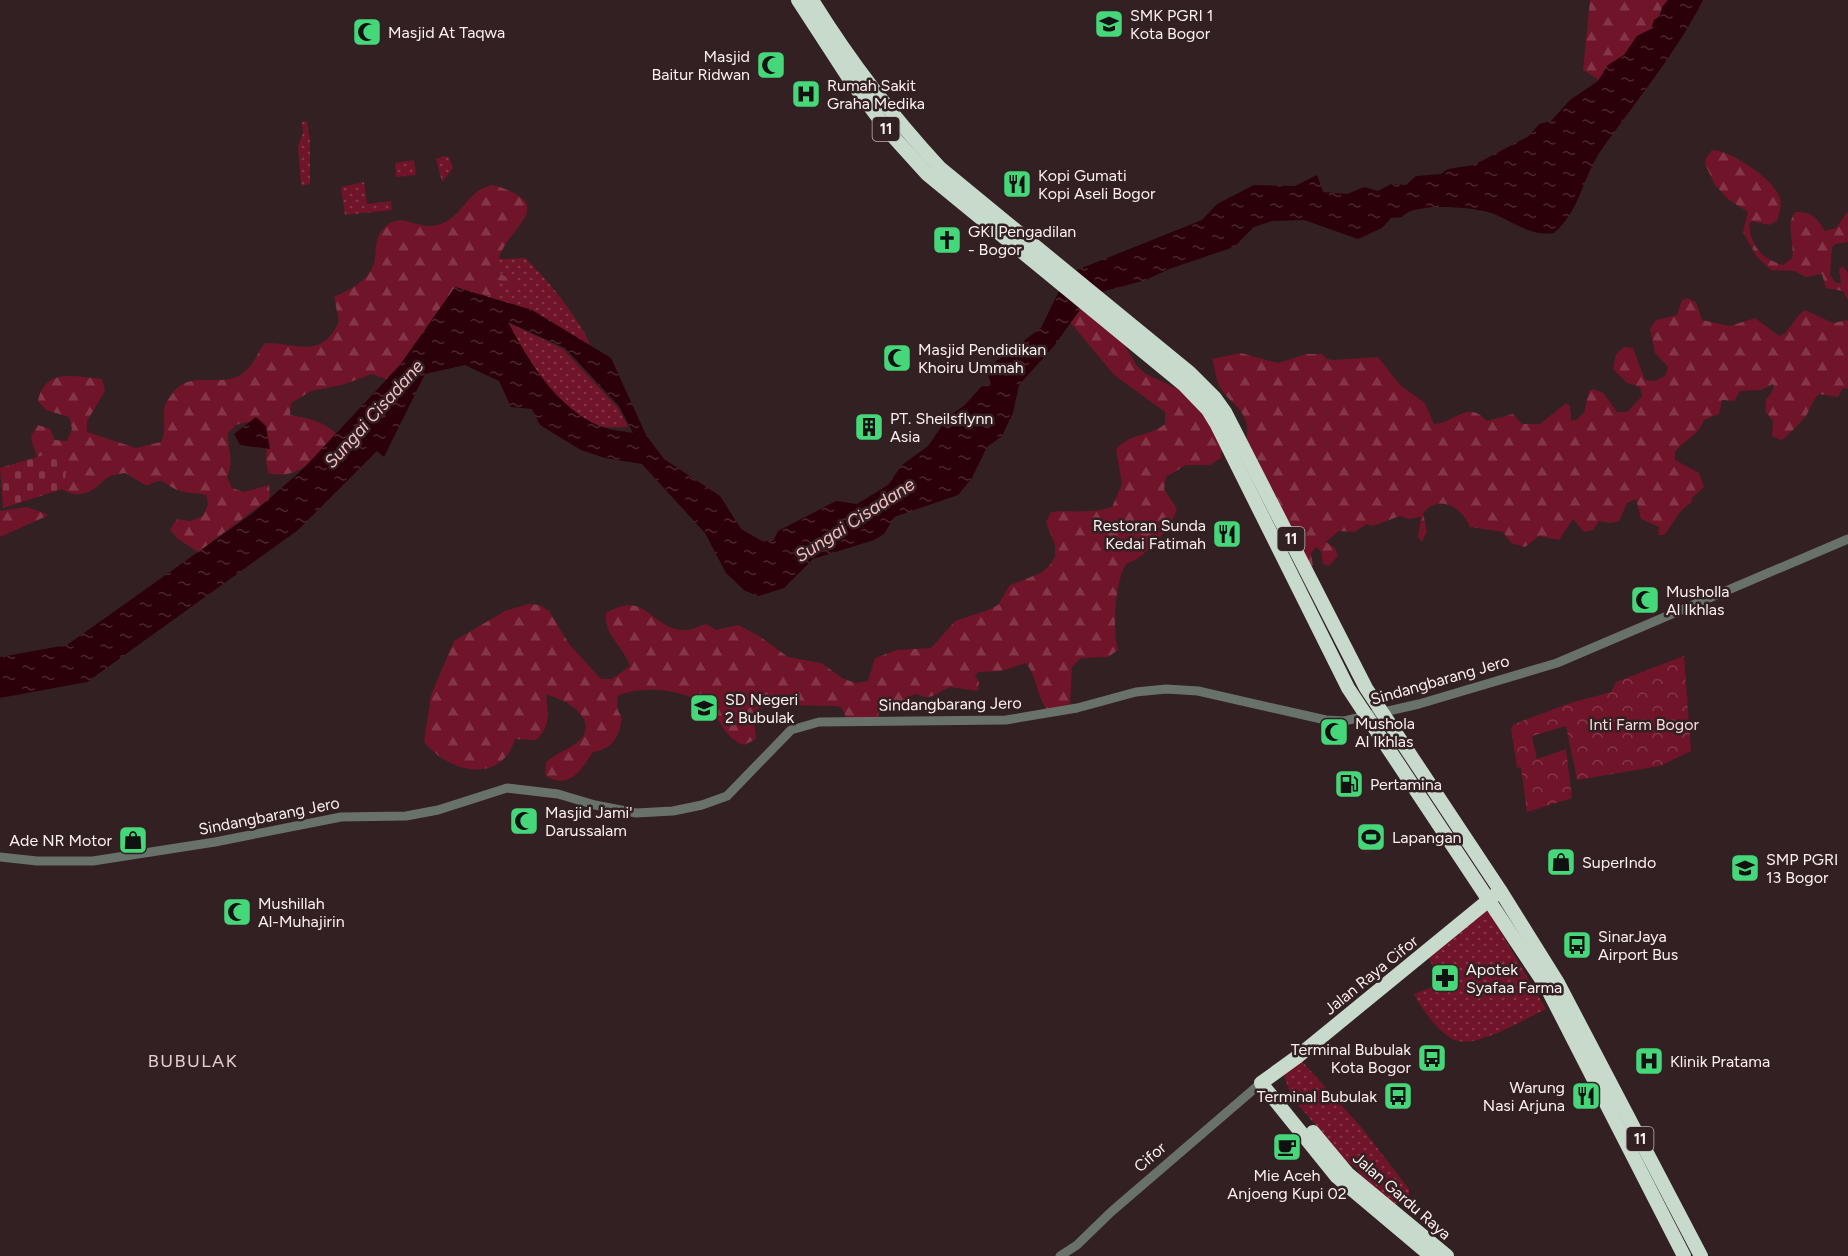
<svg xmlns="http://www.w3.org/2000/svg" width="1848" height="1256" font-family="Figtree,sans-serif">
	<style>
		.grass { fill: url(#grass-dots) }
		.forest { fill: url(#forest-firs) }
		.cemetery { fill: url(#cemetery-stones) }
		.park { fill: url(#park-crowns) }
		.pitch { fill: #6f1429 }
		.water { fill: url(#water-ripples); fill-rule: evenodd }
		.lines { fill: none; stroke-linecap: round; stroke-linejoin: round }
		.minor { stroke: #69716b; stroke-width: 9 }
		.highway { stroke: #c8dacb; stroke-width: 14 }
		.labels { text-anchor: middle; dominant-baseline: central; stroke-width: 5; stroke-linejoin: round; paint-order: stroke }
		.shield { fill: #322022; stroke: #c0b2b3; stroke-width: 1.5 }
		.shield-label { font-size: 15px; font-weight: bold; fill: #fdf0f1 }
		.poi-label { font-size: 16px; fill: #fdf0f1; stroke: #322022; text-anchor: start }
		.street-label { font-size: 16px; fill: #fdf0f1; stroke: #322022 }
		.park-label { font-size: 16px; fill: #f8dbdd; stroke: #322022 }
		.water-label { font-size: 18px; font-style: italic; fill: #f6bfc2; stroke: #322022 }
		.neighbourhood-label { font-size: 18px; letter-spacing: 1.5px; fill: #e7ced0; stroke: #322022 }
	</style>
	<defs>
		<pattern id="grass-dots" width="8" height="8" patternUnits="userSpaceOnUse" patternTransform="scale(1.5)"><rect width="8" height="8" fill="#6f1429"/><path d="M2 2h.1M6 6h.1" fill="none" stroke="#843648" stroke-width="1.8" stroke-linecap="round"/></pattern>
		<pattern id="forest-firs" width="22" height="20" patternUnits="userSpaceOnUse" patternTransform="scale(1.5)"><rect width="22" height="20" fill="#6f1429"/><path d="M5 1l3.5 6h-7zM16 11l3.5 6h-7z" fill="#843648"/></pattern>
		<pattern id="cemetery-stones" width="16" height="16" patternUnits="userSpaceOnUse" patternTransform="scale(1.5)"><rect width="16" height="16" fill="#6f1429"/><path d="M2 7V4a2 2 0 0 1 4 0v3zM10 15v-3a2 2 0 0 1 4 0v3z" fill="#843648"/></pattern>
		<pattern id="park-crowns" width="20" height="18" patternUnits="userSpaceOnUse" patternTransform="scale(1.5)"><rect width="20" height="18" fill="#6f1429"/><path d="M2 6a3 3 0 1 1 6 0M12 15a3 3 0 1 1 6 0" fill="none" stroke="#843648"/></pattern>
		<pattern id="water-ripples" width="26" height="14" patternUnits="userSpaceOnUse" patternTransform="scale(1.5)"><rect width="26" height="14" fill="#2c0008"/><path d="M2 4q2-2 4 0t4 0M15 11q2-2 4 0t4 0" fill="none" stroke="#4c262c"/></pattern>
	</defs>
	<rect width="100%" height="100%" fill="#322022"/>
	<g class="grass">
		<path d="M307,121L310,142V184L301,186L298,146L303,133L302,122Z"/>
		<path d="M444,156L449,157L453,168L442,182L436,159Z"/>
		<path d="M414,160L416,175L396,177L395,163Z"/>
		<path d="M364,182L367,204L391,201L392,210L345,215L341,187Z"/>
		<path d="M480,253L502,259L525,258C546,278 581,320 591,347L531,310L455,287Z"/>
		<path d="M507,322L563,349L618,408L628,427C619,427 608,428 599,426C557,414 528,356 507,322Z"/>
		<path d="M1488,910L1546,1009C1525,1019 1480,1046 1458,1041C1442,1038 1421,1008 1414,994L1440,984L1428,955Z"/>
		<path d="M1300,1059L1361,1127L1409,1189V1199L1403,1204L1389,1203L1361,1180C1360,1171 1356,1165 1347,1163L1291,1096L1283,1072Z"/>
	</g>
	<g class="forest">
		<path d="M1590,0H1668L1651,29L1637,36L1624,55L1608,65L1599,80L1583,70Z"/>
		<path d="M1712,150C1730,150 1774,179 1780,198C1782,206 1779,214 1777,221L1769,225L1752,221L1749,224C1751,247 1762,259 1783,265L1792,258C1795,243 1785,226 1795,212C1812,211 1817,218 1825,231L1836,228L1848,211V242L1835,244L1832,247L1830,275L1836,283H1841L1839,269L1843,266L1848,273V300L1843,291L1826,288L1822,274L1806,277L1794,271L1771,270L1757,257L1743,232L1748,212L1729,200L1715,185L1705,164L1706,158Z"/>
		<path d="M493,185C564,206 504,227 497,264L501,274L514,282L515,287L496,279L498,298L455,287L400,365L386,379L372,374L342,385L311,391L291,403L290,415C308,418 322,421 336,433C315,456 302,481 268,473L266,460L267,434L247,422L236,425L228,433C227,450 235,460 227,477L232,488L244,492L269,485L270,498L198,552L178,539L170,530L177,519L190,521L203,516L208,504L206,495C197,493 185,493 177,490C162,483 164,476 147,486L125,473C99,476 105,485 88,492C58,505 34,458 31,436L38,425L50,429L55,440L67,441L72,429L69,417L46,410L38,401C45,367 75,377 102,379L105,391L87,421V432L136,448L161,442C168,426 161,419 165,405C166,402 170,397 172,394C189,369 217,388 240,375C253,368 256,354 265,343C298,343 322,360 339,321L334,297C349,290 369,281 374,263C377,250 374,238 384,228C404,209 418,234 443,223C465,213 468,189 493,185Z"/>
		<path d="M1687,298L1696,302L1702,320L1730,326L1755,318L1779,336C1791,332 1794,317 1805,310L1833,323L1848,320V389L1843,388L1838,397L1819,394C1812,401 1811,407 1806,416C1803,420 1786,438 1781,440L1772,436L1773,421L1765,411L1766,400L1774,388L1773,384L1761,390L1740,391L1734,401L1722,400L1719,414L1704,420C1698,436 1685,439 1675,452V460L1699,473L1704,487L1692,498L1691,503C1677,511 1674,524 1664,535H1658L1659,527L1641,519L1636,499L1627,503L1619,521L1611,523L1599,521L1593,530L1584,532L1573,519L1559,540L1539,536L1525,547L1511,543L1503,532L1470,527C1462,508 1440,493 1423,513L1427,532L1422,542L1418,537L1421,517L1408,519L1400,516L1373,526L1366,524L1355,532L1339,531L1326,542L1335,548L1338,556L1329,566L1323,564L1321,551L1316,547L1311,553L1313,566L1309,568L1297,553L1301,543L1293,541L1243,450C1260,406 1222,407 1216,376C1214,369 1215,366 1212,359L1241,353L1278,363L1307,354H1322L1327,359L1334,360L1378,357L1400,385L1425,403L1434,424C1456,423 1466,399 1487,421L1513,414L1522,424H1540L1566,403L1570,406L1571,421L1576,420L1584,413L1589,391L1593,389L1603,393L1617,412H1627L1642,396L1640,387L1627,383L1613,369L1616,354L1624,347L1633,348L1645,380L1655,381L1665,376L1668,367L1655,353L1650,329L1656,320L1677,315L1682,300Z"/>
		<path d="M1082,307L1124,344L1137,366L1146,374L1178,389L1198,403L1222,446L1221,458L1210,465H1186L1166,477L1164,489L1177,509C1171,529 1145,558 1126,564C1115,582 1112,630 1118,650L1108,657L1081,658L1072,667L1070,706L1049,712C1036,698 1038,678 1026,663L1001,671L978,672L975,676L979,682L978,691L950,687C938,692 930,702 917,694L909,696L903,706L896,710L885,705L879,709L878,721L847,719L841,707L834,706L766,705L753,712L756,739L744,745C726,738 724,727 713,713C695,689 642,684 618,696L617,708L622,719C618,738 614,748 593,752C581,771 568,791 545,775L546,763C555,753 568,750 578,742C602,720 565,698 546,695C548,713 551,727 536,740L515,739C501,785 449,773 424,742L431,695L454,641L505,611L528,604L540,605L549,611L569,644L601,679H612L630,666C623,645 604,637 606,613C647,589 650,629 683,630C690,631 699,626 706,624L716,630L738,625L759,636L788,657L821,663L844,679L856,683L868,681L875,658L897,650L931,648L955,621L988,610L998,605L1010,585L1041,573L1050,565L1055,556V545L1046,522L1051,512C1071,510 1093,514 1112,507L1122,484L1116,450C1128,433 1149,437 1165,424V412L1114,375L1070,322Z"/>
		<path d="M27,507L49,515L0,537V511Z"/>
	</g>
	<path class="cemetery" d="M50,453L68,463L63,489L3,508L0,468Z"/>
	<path class="park" d="M1684,656L1691,751L1660,766L1577,780L1566,726L1532,736L1537,759L1566,749L1572,798L1527,812L1521,767L1517,768L1511,728L1514,724L1570,703L1611,692L1616,682Z"/>
	<path class="pitch" d="M1378,822L1385,848L1365,853L1358,827Z"/>
	<g class="water">
		<path d="M1668,0H1703C1677,52 1636,101 1602,149C1582,177 1581,210 1554,233C1528,237 1511,219 1488,212C1469,207 1414,202 1402,217L1391,218L1382,228L1358,239L1304,220L1272,221L1254,227L1234,247L1169,269L1146,280L1101,292L1082,307L1054,346L1019,385L1013,413L1002,436L987,447L972,478L958,495L894,517L884,534L874,540L813,559L784,588L759,596L745,591L726,573L705,533L642,464L605,458L581,450L540,425L532,409L511,407L499,381L465,365L425,374L384,457L377,451L298,530L87,682L0,698V657L67,645L253,513L303,469L400,365L455,287L532,310L611,358L646,435L664,459L720,496L741,529L762,541H773L778,531L836,501L857,504L888,485L902,465L928,446L948,417L965,405L981,387L991,384L987,371L991,365L1041,328L1058,293L1077,270L1202,220L1217,204L1254,185L1295,186L1317,175L1323,192L1347,194L1364,187L1378,191L1391,184L1406,185L1416,176L1441,174L1448,169L1474,165L1529,136L1539,124L1551,121L1570,100L1598,81L1608,65L1624,55L1637,36L1651,29L1654,20L1660,16L1662,7ZM508,322L565,348L619,406L633,433C622,431 608,430 597,425C555,405 529,362 508,322Z"/>
		<path d="M256,417L266,426L270,449L240,445L234,434Z"/>
	</g>
	<g class="lines">
		<g class="minor">
			<path d="M0,857L37,861H93L215,842L341,817L406,816L438,810L507,788L558,794L595,805L636,813L673,811L702,805L727,796L791,730L819,722L1006,720L1077,708L1136,692L1166,689L1198,691L1326,720L1344,721L1419,704L1557,663L1848,539"/>
			<path d="M1060,1256L1077,1245L1111,1212L1261,1083"/>
		</g>
		<g class="highway">
			<path d="M798,0L850,80L889,132L927,174L1183,384L1208,410L1216,423L1348,688L1547,988L1684,1256"/>
			<path d="M812,0C849,60 892,116 940,168L1190,373L1215,398L1225,412L1366,688L1500,890L1558,983L1701,1256"/>
			<path d="M1313,1132L1348,1174L1447,1256"/>
			<path d="M1431,1256L1337,1177L1261,1083L1297,1057L1495,895"/>
		</g>
	</g>
	<defs>
		<g id="school-square" transform="scale(1.5)"><rect x="-9" y="-9" width="18" height="18" rx="4" fill="#45d77a" stroke="#322022"/><path d="M0-5L7-2L0 1L-7-2ZM-4 1L0 2.5L4 1V4Q0 6-4 4Z" fill="#111"/></g>
		<g id="mosque-square" transform="scale(1.5)"><rect x="-9" y="-9" width="18" height="18" rx="4" fill="#45d77a" stroke="#322022"/><path d="M3.5-4.9A6 6 0 1 0 3.5 4.9A5 5 0 1 1 3.5-4.9Z" fill="#111"/></g>
		<g id="hospital-square" transform="scale(1.5)"><rect x="-9" y="-9" width="18" height="18" rx="4" fill="#45d77a" stroke="#322022"/><path d="M-5-5h3v3.5h4V-5h3V5h-3V1.5h-4V5h-3Z" fill="#111"/></g>
		<g id="restaurant-square" transform="scale(1.5)"><rect x="-9" y="-9" width="18" height="18" rx="4" fill="#45d77a" stroke="#322022"/><path d="M-5-6h1v4h1v-4h1v4h1v-4h1v5L-1.5 .5V6h-2V.5L-5-1ZM5-6V6H3V1.5H1.5Q1.5-4 5-6Z" fill="#111"/></g>
		<g id="church-square" transform="scale(1.5)"><rect x="-9" y="-9" width="18" height="18" rx="4" fill="#45d77a" stroke="#322022"/><path d="M-1.2-6h2.4v3.5h3.3v2.4h-3.3V6h-2.4V-.1h-3.3v-2.4h3.3Z" fill="#111"/></g>
		<g id="building-square" transform="scale(1.5)"><rect x="-9" y="-9" width="18" height="18" rx="4" fill="#45d77a" stroke="#322022"/><path d="M-4-6H4V6H1V3H-1V6H-4ZM-2.5-4.3h1.7v1.8h-1.7ZM.8-4.3h1.7v1.8H.8ZM-2.5-1h1.7V.8h-1.7ZM.8-1h1.7V.8H.8Z" fill="#111"/></g>
		<g id="fuel-square" transform="scale(1.5)"><rect x="-9" y="-9" width="18" height="18" rx="4" fill="#45d77a" stroke="#322022"/><path d="M-5.5-6h7V0h2V4h1.3V-2.5L3-4.5l.8-.8L6-3V5H2.5V1h-1V6h-7ZM-4.2-4.7v3.2H.2V-4.7Z" fill="#111"/></g>
		<g id="stadium-square" transform="scale(1.5)"><rect x="-9" y="-9" width="18" height="18" rx="4" fill="#45d77a" stroke="#322022"/><path d="M0-5a6.5 5 0 1 0 0 10a6.5 5 0 1 0 0-10ZM-3.5-1.8h7v3.6h-7Z" fill="#111"/></g>
		<g id="shop-square" transform="scale(1.5)"><rect x="-9" y="-9" width="18" height="18" rx="4" fill="#45d77a" stroke="#322022"/><path d="M-5-2.5h2.3a2.7 3.5 0 0 1 5.4 0H5L5.5 6h-11ZM-1.5-2.5h3a1.5 2.3 0 0 0-3 0Z" fill="#111"/></g>
		<g id="bus-square" transform="scale(1.5)"><rect x="-9" y="-9" width="18" height="18" rx="4" fill="#45d77a" stroke="#322022"/><path d="M-5-6H5V4H4V6H2V4H-2V6H-4V4H-5ZM-3.5-4V0h7V-4ZM-3.5 1.2v1.5H-2V1.2ZM2 1.2v1.5H3.5V1.2Z" fill="#111"/></g>
		<g id="pharmacy-square" transform="scale(1.5)"><rect x="-9" y="-9" width="18" height="18" rx="4" fill="#45d77a" stroke="#322022"/><path d="M-2-6h4v4h4v4h-4v4h-4v-4h-4v-4h4Z" fill="#111"/></g>
		<g id="cafe-square" transform="scale(1.5)"><rect x="-9" y="-9" width="18" height="18" rx="4" fill="#45d77a" stroke="#322022"/><path d="M-5.5-4.5H6V0H3Q3 3.5 0 3.5H-2.5Q-5.5 3.5-5.5 0ZM3-3.2v2h1.7v-2ZM-6 4.5H4V6H-6Z" fill="#111"/></g>
	</defs>
	<g fill-rule="evenodd">
		<use href="#school-square" x="1109" y="24"/>
		<use href="#mosque-square" x="367" y="32"/>
		<use href="#mosque-square" x="771" y="65"/>
		<use href="#hospital-square" x="806" y="94"/>
		<use href="#restaurant-square" x="1017" y="184"/>
		<use href="#church-square" x="947" y="240"/>
		<use href="#mosque-square" x="897" y="358"/>
		<use href="#building-square" x="869" y="427"/>
		<use href="#restaurant-square" x="1227" y="534"/>
		<use href="#mosque-square" x="1645" y="600"/>
		<use href="#school-square" x="704" y="708"/>
		<use href="#mosque-square" x="1334" y="732"/>
		<use href="#fuel-square" x="1349" y="784"/>
		<use href="#mosque-square" x="524" y="821"/>
		<use href="#stadium-square" x="1371" y="837"/>
		<use href="#shop-square" x="133" y="840"/>
		<use href="#shop-square" x="1561" y="862"/>
		<use href="#school-square" x="1745" y="868"/>
		<use href="#mosque-square" x="237" y="912"/>
		<use href="#bus-square" x="1577" y="945"/>
		<use href="#pharmacy-square" x="1445" y="978"/>
		<use href="#bus-square" x="1432" y="1058"/>
		<use href="#hospital-square" x="1649" y="1061"/>
		<use href="#bus-square" x="1398" y="1096"/>
		<use href="#restaurant-square" x="1586" y="1096"/>
		<use href="#cafe-square" x="1287" y="1147"/>
	</g>
	<g class="labels">
		<g class="shield">
			<rect x="872.5" y="117" width="27" height="24" rx="4.5"/>
			<rect x="1277.5" y="527" width="27" height="24" rx="4.5"/>
			<rect x="1626.5" y="1127" width="27" height="24" rx="4.5"/>
		</g>
		<g class="shield-label">
			<text x="886" y="129">11</text>
			<text x="1291" y="539">11</text>
			<text x="1640" y="1139">11</text>
		</g>
		<g class="poi-label">
			<text x="1130" y="15">SMK PGRI 1<tspan x="1130" dy="18">Kota Bogor</tspan></text>
			<text x="388" y="32">Masjid At Taqwa</text>
			<text x="750" y="56" text-anchor="end">Masjid<tspan x="750" dy="18">Baitur Ridwan</tspan></text>
			<text x="827" y="85">Rumah Sakit<tspan x="827" dy="18">Graha Medika</tspan></text>
			<text x="1038" y="175">Kopi Gumati<tspan x="1038" dy="18">Kopi Aseli Bogor</tspan></text>
			<text x="968" y="231">GKI Pengadilan<tspan x="968" dy="18">- Bogor</tspan></text>
			<text x="918" y="349">Masjid Pendidikan<tspan x="918" dy="18">Khoiru Ummah</tspan></text>
			<text x="890" y="418">PT. Sheilsflynn<tspan x="890" dy="18">Asia</tspan></text>
			<text x="1206" y="525" text-anchor="end">Restoran Sunda<tspan x="1206" dy="18">Kedai Fatimah</tspan></text>
			<text x="1666" y="591">Musholla<tspan x="1666" dy="18">Al Ikhlas</tspan></text>
			<text x="725" y="699">SD Negeri<tspan x="725" dy="18">2 Bubulak</tspan></text>
			<text x="1355" y="723">Mushola<tspan x="1355" dy="18">Al Ikhlas</tspan></text>
			<text x="1370" y="784">Pertamina</text>
			<text x="545" y="812">Masjid Jami'<tspan x="545" dy="18">Darussalam</tspan></text>
			<text x="1392" y="837">Lapangan</text>
			<text x="112" y="840" text-anchor="end">Ade NR Motor</text>
			<text x="1766" y="859">SMP PGRI<tspan x="1766" dy="18">13 Bogor</tspan></text>
			<text x="1582" y="862">SuperIndo</text>
			<text x="258" y="903">Mushillah<tspan x="258" dy="18">Al-Muhajirin</tspan></text>
			<text x="1598" y="936">SinarJaya<tspan x="1598" dy="18">Airport Bus</tspan></text>
			<text x="1466" y="969">Apotek<tspan x="1466" dy="18">Syafaa Farma</tspan></text>
			<text x="1411" y="1049" text-anchor="end">Terminal Bubulak<tspan x="1411" dy="18">Kota Bogor</tspan></text>
			<text x="1670" y="1061">Klinik Pratama</text>
			<text x="1565" y="1087" text-anchor="end">Warung<tspan x="1565" dy="18">Nasi Arjuna</tspan></text>
			<text x="1377" y="1096" text-anchor="end">Terminal Bubulak</text>
			<text x="1287" y="1175" text-anchor="middle">Mie Aceh<tspan x="1287" dy="18">Anjoeng Kupi 02</tspan></text>
		</g>
		<g class="street-label">
			<text transform="translate(1440 680) rotate(-16)">Sindangbarang Jero</text>
			<text transform="translate(950 704) rotate(-1)">Sindangbarang Jero</text>
			<text transform="translate(269 816) rotate(-11)">Sindangbarang Jero</text>
			<text transform="translate(1371 975) rotate(-39)">Jalan Raya Cifor</text>
			<text transform="translate(1150 1157) rotate(-41)">Cifor</text>
			<text transform="translate(1402 1196) rotate(41)">Jalan Gardu Raya</text>
		</g>
		<g class="park-label">
			<text x="1644" y="724">Inti Farm Bogor</text>
		</g>
		<g class="water-label">
			<text transform="translate(374 414) rotate(-48)">Sungai Cisadane</text>
			<text transform="translate(855 520) rotate(-33)">Sungai Cisadane</text>
		</g>
		<g class="neighbourhood-label">
			<text x="193" y="1061">BUBULAK</text>
		</g>
	</g>
</svg>
